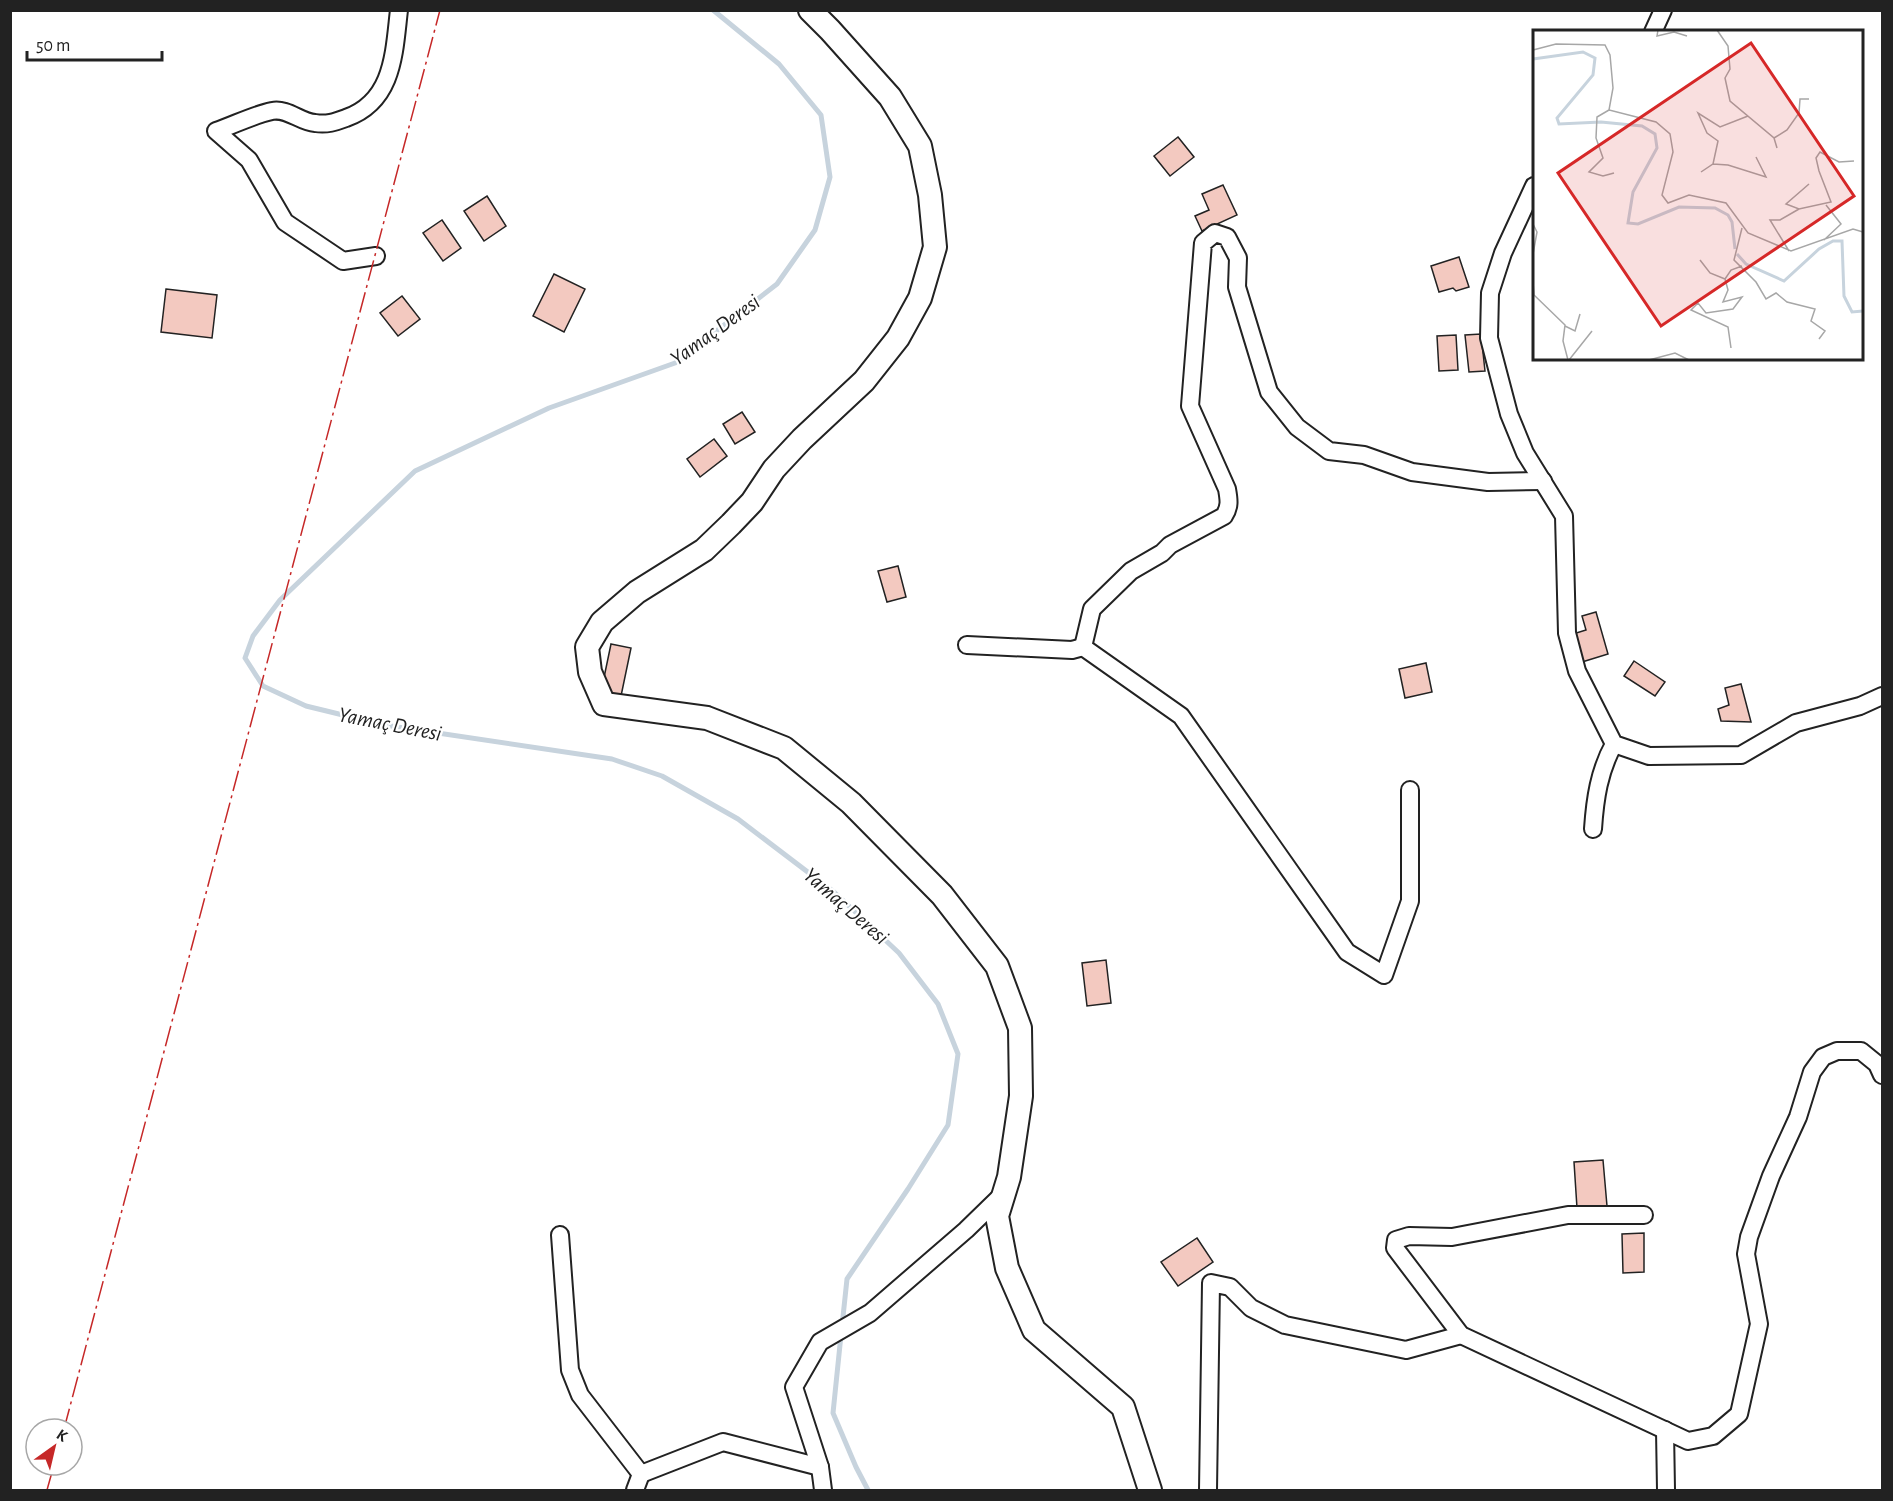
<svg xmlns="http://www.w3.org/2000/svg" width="1893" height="1501" font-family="'Alegreya Sans',sans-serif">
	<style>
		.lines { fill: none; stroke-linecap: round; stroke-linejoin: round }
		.stream { stroke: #c7d3dd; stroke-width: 5 }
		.building { fill: #f3c9c0; stroke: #222; stroke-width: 1.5 }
		.street-casing { stroke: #222; stroke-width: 20 }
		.secondary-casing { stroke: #222; stroke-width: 26 }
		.street { stroke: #fff; stroke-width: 16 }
		.secondary { stroke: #fff; stroke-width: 22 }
		.power { stroke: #c62828; stroke-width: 1.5; stroke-dasharray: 21 4.5 3 4.5; stroke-linecap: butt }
		.labels { text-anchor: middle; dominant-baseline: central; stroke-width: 4.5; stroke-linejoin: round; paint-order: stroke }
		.water-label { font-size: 22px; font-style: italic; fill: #222; stroke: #fff }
		.inset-river { fill: none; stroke: #c7d3dd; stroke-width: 3 }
		.inset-road { fill: none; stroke: #a7a7a7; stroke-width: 1.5 }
		.view { fill: #d62828; fill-opacity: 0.15; stroke: #d62828; stroke-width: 3 }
		.inset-edge { fill: none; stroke: #222; stroke-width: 3 }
	</style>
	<rect width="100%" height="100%" fill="#fff"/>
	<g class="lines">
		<g class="stream">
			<path d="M713,10L779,64L821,115L830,177L815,230L777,284L675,363L549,408L415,471L280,600L253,636L245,658L263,686L306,706L384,725L612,759L662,776L738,819L834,892L899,953L938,1004L958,1054L948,1125L908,1189L847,1279L842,1326"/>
			<path d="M841,1335L833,1413L856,1467L868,1490"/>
		</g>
	</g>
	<g class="building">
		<path d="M1178,137L1194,157L1170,176L1154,156Z"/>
		<path d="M1223,185L1237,215L1202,231L1195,216L1209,210L1202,194Z"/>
		<path d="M487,196L506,226L484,241L464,211Z"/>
		<path d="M442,220L461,248L443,261L423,233Z"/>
		<path d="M1459,257L1469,287L1456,291L1453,288L1439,292L1431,266Z"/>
		<path d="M554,274L585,289L564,332L533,316Z"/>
		<path d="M166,289L217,295L212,338L161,332Z"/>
		<path d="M402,296L420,319L398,336L380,313Z"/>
		<path d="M1481,334L1485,371L1469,372L1465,335Z"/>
		<path d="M1456,335L1458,370L1439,371L1437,336Z"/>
		<path d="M742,412L755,432L735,444L723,424Z"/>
		<path d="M714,439L727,456L700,477L687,459Z"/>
		<path d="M898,566L906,597L887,602L878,571Z"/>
		<path d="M1596,612L1608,654L1582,662L1573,634L1586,630L1582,616Z"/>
		<path d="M611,644L631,648L621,696L601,692Z"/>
		<path d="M1634,661L1665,682L1655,696L1624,676Z"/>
		<path d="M1426,663L1432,692L1405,698L1399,669Z"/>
		<path d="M1741,684L1751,722L1721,721L1718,709L1729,705L1725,688Z"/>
		<path d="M1106,960L1111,1003L1087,1006L1082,963Z"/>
		<path d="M1603,1160L1607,1206L1577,1208L1574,1162Z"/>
		<path d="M1644,1233V1272L1623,1273L1622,1234Z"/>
		<path d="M1197,1238L1213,1262L1178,1286L1161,1262Z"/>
	</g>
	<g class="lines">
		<g class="street-casing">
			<g id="street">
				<path d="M1653,32L1663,10"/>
				<path d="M1534,186L1503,253L1490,293L1489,338L1509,414L1525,453L1564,516L1567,633L1577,671L1614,744L1649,756L1741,755L1796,723L1860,706L1882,696"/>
				<path d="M376,256L343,261L285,222L249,160L216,131C234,125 253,115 272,111C288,108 300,122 315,123C327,125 335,122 346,118C394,101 394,52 399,10"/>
				<path d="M967,645L1072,650L1083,647"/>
				<path d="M1083,647L1092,609L1131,571L1162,553L1170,545L1224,516C1230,507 1229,500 1227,489L1190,406L1203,243L1215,233L1227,237L1238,258L1237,287L1269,392L1297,427L1329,451L1364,455L1412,472L1488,482L1543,481"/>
				<path d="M1083,647L1181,716L1347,952L1384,975L1410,901V790"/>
				<path d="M1593,829C1595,799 1599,771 1614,744"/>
				<path d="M1644,1215H1568L1452,1237L1409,1236L1396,1240L1395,1248L1461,1335L1688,1441L1713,1436L1739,1414L1759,1324L1746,1254L1749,1237L1771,1176L1798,1117L1812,1072L1823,1057L1837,1051H1861L1877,1064L1882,1075"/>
				<path d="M560,1235L570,1370L580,1395L641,1474"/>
				<path d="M1665,1430L1666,1490"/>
				<path d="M641,1474L723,1442L820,1467"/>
				<path d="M635,1490L641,1474"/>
				<path d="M823,1490L820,1467L794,1387L820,1342L870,1313L966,1230L1002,1195"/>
				<path d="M1208,1490L1211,1283L1230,1287L1251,1308L1285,1325L1406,1350L1461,1335"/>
			</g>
		</g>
		<g class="secondary-casing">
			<path id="secondary" d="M810,10L830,30L890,97L920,146L930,195L935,247L920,298L898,338L864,381L802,439L774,469L752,502L731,524L704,550L637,592L602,622L587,647L590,672L604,704L707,718L784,748L851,803L942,895L997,966L1020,1028L1021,1096L1009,1177L997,1216L1007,1268L1034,1330L1123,1407L1150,1490"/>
		</g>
		<use href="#street" class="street"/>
		<use href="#secondary" class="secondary"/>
		<g class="power">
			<path d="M64,1429L440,10"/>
			<path d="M47,1490L54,1465"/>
		</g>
	</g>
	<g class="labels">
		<g class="water-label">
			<text transform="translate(715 330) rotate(-36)">Yamaç Deresi</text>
			<text transform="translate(390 724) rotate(11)">Yamaç Deresi</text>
			<text transform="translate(846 906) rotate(41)">Yamaç Deresi</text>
		</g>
	</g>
	<g transform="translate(1533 30)">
		<rect width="330" height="330" fill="#fff"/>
		<path class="inset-river" d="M0,29L50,22L62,28L60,45L24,88L26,94L68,92L109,96L122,104L124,118L100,162L95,193L105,194L146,177L182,178L195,185L199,192L202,219M204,224L213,234L251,251L286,219L300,211H309L311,266L319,282L330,281"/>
		<path class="inset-road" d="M125,0L124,6L141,2L154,6M184,0L195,16L197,39L192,48L197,71L241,108L244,118M0,20L23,14L72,15L77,25L80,58L76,80L123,92L137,104L140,122L129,165L135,173L156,165L193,173L215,203L258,221L320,199L330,202M76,80L64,87L63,108L70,128L56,142L70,146L81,143M241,108L254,100L266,83L267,69H276M180,134L185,111L174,103L165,83L187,97L215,86M168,142L180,134L195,135L233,147L223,127M276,154L253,174L266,179L298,172L286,141L283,128L287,122L306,132L321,131M0,194L4,202L0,224M209,198L201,230L223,252L233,269L243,263L254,272L282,279L278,291L292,301L286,309M291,210L308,194L293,175M256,221L237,190H247L266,179M167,230L177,243L192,249M192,249L195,260L190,272L209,267L200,279L173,283L165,273L158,280L195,297L198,318M192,249L198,240L209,236M0,252L1,265L32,295L30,311L35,330M32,296L42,301L47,284M36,330L59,301M116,330L142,323L156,330"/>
		<path class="view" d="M218,13L321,166L128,296L25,143Z"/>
		<rect width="330" height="330" class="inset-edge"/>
	</g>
	<rect width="1893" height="1501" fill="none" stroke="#222222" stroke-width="24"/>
	<g transform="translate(54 1447) rotate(34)"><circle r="28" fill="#ffffff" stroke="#a7a7a7" stroke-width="1.5"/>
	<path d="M0-4.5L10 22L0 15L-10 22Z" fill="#c62828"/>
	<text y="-9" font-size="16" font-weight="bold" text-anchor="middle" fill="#222222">K</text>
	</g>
	<path d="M27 51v9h135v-9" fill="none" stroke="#222222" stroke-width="3"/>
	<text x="36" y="51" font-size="18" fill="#222222" stroke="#ffffff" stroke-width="4.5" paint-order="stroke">50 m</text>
</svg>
